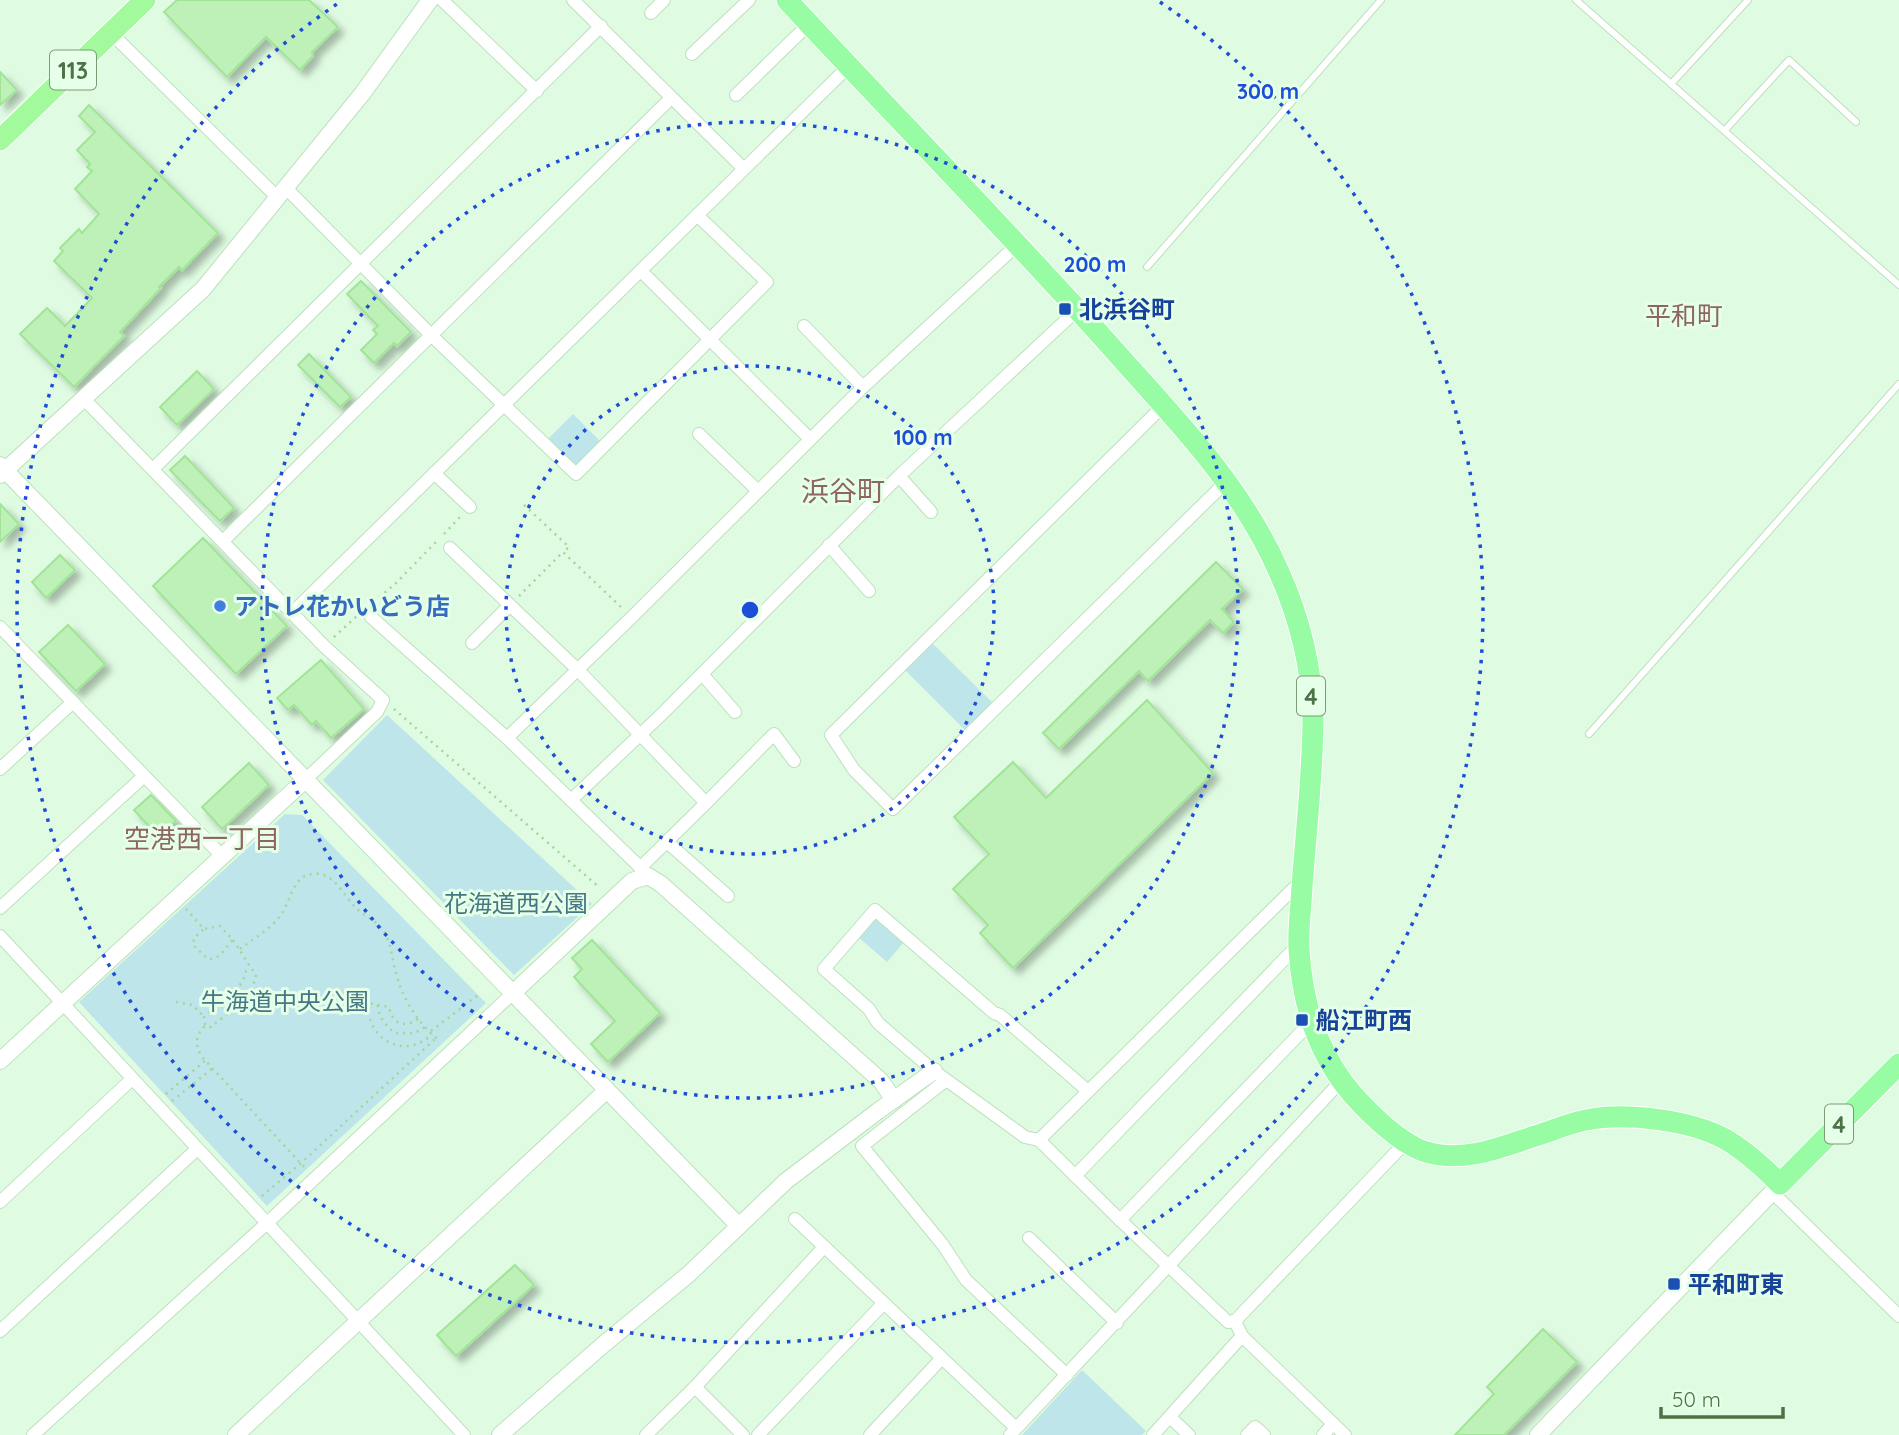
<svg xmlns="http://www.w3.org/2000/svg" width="1899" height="1435" font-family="Quicksand,'Noto Sans JP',sans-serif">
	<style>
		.green { fill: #bee5e9 }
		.building { fill: #bdf1b7; stroke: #a1e497; stroke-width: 2; filter: url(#shadow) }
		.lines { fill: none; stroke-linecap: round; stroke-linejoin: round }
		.service-casing { stroke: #bde0bc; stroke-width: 8 }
		.minor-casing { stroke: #bde0bc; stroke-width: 14 }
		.tertiary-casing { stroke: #bde0bc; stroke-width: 18 }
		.primary-casing { stroke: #fff; stroke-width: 23 }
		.trunk-casing { stroke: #fff; stroke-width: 23 }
		.path { stroke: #a2d69b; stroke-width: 2.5; stroke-dasharray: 2 5; stroke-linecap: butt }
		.service { stroke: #fff; stroke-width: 6 }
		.minor { stroke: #fff; stroke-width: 12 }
		.tertiary { stroke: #fff; stroke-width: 16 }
		.primary { stroke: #97fca3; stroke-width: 21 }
		.trunk { stroke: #a2fa9c; stroke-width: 21 }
		.ring { fill: none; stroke: #1d4ed8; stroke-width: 3.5; stroke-dasharray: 3.5 7 }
		.transit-dot { fill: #1a4fb4; stroke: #e5ffe8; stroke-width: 2.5 }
		.shop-dot { fill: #3f7fe0; stroke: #e5ffe8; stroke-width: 2.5 }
		.labels { text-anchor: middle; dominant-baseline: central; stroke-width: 6; stroke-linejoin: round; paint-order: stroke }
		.shield { fill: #e5ffe8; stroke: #7b9c77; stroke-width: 2 }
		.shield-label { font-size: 23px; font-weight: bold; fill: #4e7247 }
		.transit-label { font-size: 24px; font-weight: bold; fill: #164399; stroke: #e5ffe8; text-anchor: start }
		.shop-label { font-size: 24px; font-weight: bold; fill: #366cbe; stroke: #e5ffe8; text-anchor: start }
		.park-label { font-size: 24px; fill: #457784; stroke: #e5ffe8 }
		.neighbourhood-label { font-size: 26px; fill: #8f665f; stroke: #e5ffe8 }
		.quarter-label { font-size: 28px; fill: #8f665f; stroke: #e5ffe8 }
		.centre { fill: #1d4ed8; stroke: #e5ffe8; stroke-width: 3.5 }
		.ring-label { font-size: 21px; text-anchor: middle; font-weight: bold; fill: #1d4ed8; stroke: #e5ffe8; stroke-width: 6; stroke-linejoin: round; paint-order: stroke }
	</style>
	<defs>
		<filter id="shadow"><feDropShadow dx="6" dy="6" stdDeviation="3.5" flood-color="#0004"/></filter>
	</defs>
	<rect width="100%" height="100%" fill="#dffce2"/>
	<g class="green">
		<path d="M573,414L602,443L577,469L547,440Z"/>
		<path d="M928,639L998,708L970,735L901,666Z"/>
		<path d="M387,715L592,904L514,975L323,780Z"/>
		<path d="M285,814L302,815L486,1003L267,1206L79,1002Z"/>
		<path d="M875,916L904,942L887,962L857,936Z"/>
		<path d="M1082,1370L1146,1431L1142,1435H1022Z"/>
	</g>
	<g class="building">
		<path d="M177,0H309L338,27L312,52L313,56L300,70L266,37L227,77L164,12Z"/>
		<path d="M0,72L17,90L0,105Z"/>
		<path d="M89,105L218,233L182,270L179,267L159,287L161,288L120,332L124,336L74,387L20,334L47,308L65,326L92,298L54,261L63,251L60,248L79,229L82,233L99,214L75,189L92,171L87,167L90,164L77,150L95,132L79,116Z"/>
		<path d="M361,281L411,332L397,346L394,343L374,363L361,350L377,334L373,330L378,326L347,294Z"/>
		<path d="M309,354L351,397L340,407L298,365Z"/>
		<path d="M197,371L214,389L177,425L160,407Z"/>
		<path d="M185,456L234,508L220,521L170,470Z"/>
		<path d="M0,504L19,524L0,542Z"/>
		<path d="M203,538L287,626L236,674L153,586Z"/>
		<path d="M60,555L75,570L46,598L32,582Z"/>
		<path d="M1216,562L1243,589L1222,609L1234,622L1223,633L1210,620L1148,681L1139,671L1059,749L1043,733Z"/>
		<path d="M68,625L105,664L76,691L39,652Z"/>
		<path d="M321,660L364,709L331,738L316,721L312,725L294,705L288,710L277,698Z"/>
		<path d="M1147,700L1213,773L1013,968L980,933L988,925L953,889L989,854L954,817L1013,762L1046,798Z"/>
		<path d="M249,763L269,785L222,829L202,807Z"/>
		<path d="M151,795L176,821L158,836L134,810Z"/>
		<path d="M592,940L660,1013L608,1062L591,1044L615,1021L574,977L582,969L572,958Z"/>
		<path d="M515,1265L534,1285L456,1356L437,1335Z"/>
		<path d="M1543,1329L1577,1362L1504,1435H1455L1494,1394L1487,1387Z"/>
	</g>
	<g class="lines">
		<g class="service-casing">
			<g id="service">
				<path d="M1576,0L1899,285"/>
				<path d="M1671,84L1748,0"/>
				<path d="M1725,130L1789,60L1856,122"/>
				<path d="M1147,267L1381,0"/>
				<path d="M1589,734L1899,384"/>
			</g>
		</g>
		<g class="minor-casing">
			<g id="minor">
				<path d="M442,0L537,91"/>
				<path d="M573,0L743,168"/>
				<path d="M651,13L664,0"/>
				<path d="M111,33L278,198"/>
				<path d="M692,54L749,0"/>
				<path d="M736,95L809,24"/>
				<path d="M286,188L432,336L576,474L767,282L697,215"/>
				<path d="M641,271L810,439"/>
				<path d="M804,326L863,387"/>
				<path d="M84,399L324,646L383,700L377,712L305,780"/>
				<path d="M1163,406L831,735L854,770L893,809L1227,481"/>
				<path d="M699,434L758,491"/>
				<path d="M154,468L601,26"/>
				<path d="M434,473L470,507"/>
				<path d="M899,476L931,512"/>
				<path d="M223,541L671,98"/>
				<path d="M829,545L869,591"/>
				<path d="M450,548L578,670L706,803L640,868"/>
				<path d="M292,613L849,66"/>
				<path d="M371,617L507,738L646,873"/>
				<path d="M0,627L222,856"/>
				<path d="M472,643L509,606"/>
				<path d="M702,674L735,712"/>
				<path d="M507,738L632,617L863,387L1017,245"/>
				<path d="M0,769L73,702"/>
				<path d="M571,800L662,714L899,476L1078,309"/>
				<path d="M706,803L774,734L794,761"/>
				<path d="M667,842L728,896"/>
				<path d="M0,908L143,777"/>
				<path d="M0,936L464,1435"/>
				<path d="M945,1081L862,1146L943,1245L966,1280L1067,1375"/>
				<path d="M1088,1091L1000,1015L994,1013L875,910L824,969L869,1009L878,1023L934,1071L1025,1137L1039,1140L1120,1220L1228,1322L1235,1321L1242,1336L1345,1435"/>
				<path d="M1039,1140L1303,879"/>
				<path d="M1075,1176L1298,945"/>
				<path d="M1772,1192L1899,1316"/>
				<path d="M0,1202L132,1079"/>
				<path d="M795,1219L1016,1428"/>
				<path d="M1120,1220L1311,1022"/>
				<path d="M1029,1238L1117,1323"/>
				<path d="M1235,1321L1405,1143"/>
				<path d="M0,1331L196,1150"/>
				<path d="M695,1387L743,1435"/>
				<path d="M1170,1417L1189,1435"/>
				<path d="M33,1435L266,1224L513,993"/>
				<path d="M646,1435L695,1387L824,1247"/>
				<path d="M758,1435L883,1304"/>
				<path d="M870,1435L941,1359"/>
				<path d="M1010,1435L1342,1080"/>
				<path d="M1153,1435L1242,1336"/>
				<path d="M1247,1435L1255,1427L1264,1435"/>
				<path d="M1323,1435L1333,1424"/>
			</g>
		</g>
		<g class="tertiary-casing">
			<g id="tertiary">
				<path d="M0,465L739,1226L786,1181L878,1111L934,1071"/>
				<path d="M0,475L203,289L362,94L430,0"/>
				<path d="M513,993L632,881L648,876L661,884L881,1081L894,1100"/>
				<path d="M0,1061L305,780"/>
				<path d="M236,1435L607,1090"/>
				<path d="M500,1435L604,1344L690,1273L739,1226"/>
				<path d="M1538,1435L1780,1184"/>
			</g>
		</g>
		<g class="primary-casing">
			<path id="primary" d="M787,0C898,120 1013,236 1121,358C1180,424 1243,489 1279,572C1299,617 1312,668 1313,718C1313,772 1306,832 1302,887C1301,907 1298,929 1299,949C1302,1003 1318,1055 1354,1096C1371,1115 1399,1142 1423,1151C1461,1164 1499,1148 1535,1136C1552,1131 1569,1123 1586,1120C1625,1112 1690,1120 1725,1139C1746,1151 1763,1167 1780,1184L1899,1064"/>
		</g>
		<g class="trunk-casing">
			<path id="trunk" d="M0,140L145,0"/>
		</g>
		<g class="path">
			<path d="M524,505L569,547L563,552"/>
			<path d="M444,534L461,516"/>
			<path d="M519,596L563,552L622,608"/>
			<path d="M374,602L396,583L437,541"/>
			<path d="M334,637L358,615"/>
			<path d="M394,709L600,888"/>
			<path d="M186,909L204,929L194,938L193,945L208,959C221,960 224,948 233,940L220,926L204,929"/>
			<path d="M233,940C242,952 246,963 256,974C254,997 227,1013 211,1027L205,1026C195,1036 195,1043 201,1056L306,1169"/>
			<path d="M240,949C253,939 272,928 281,915C290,902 292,881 307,875C333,867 343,896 357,909C367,918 378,921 385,933C391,945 392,957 395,970C402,998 417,1023 440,1041"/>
			<path d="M176,1002L193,1005L204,1017"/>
			<path d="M378,1005C378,1017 386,1026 395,1033H415L425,1027"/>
			<path d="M418,1019C404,1029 392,1023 389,1007L368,1003C366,1039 405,1061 432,1034"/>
			<path d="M205,1025L204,1017C218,1005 243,990 246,971L251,969"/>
			<path d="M431,1031L478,995"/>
			<path d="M166,1094L206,1060"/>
			<path d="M172,1101L213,1068"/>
			<path d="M262,1196L300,1164L436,1038"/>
		</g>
		<use href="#service" class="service"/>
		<use href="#minor" class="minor"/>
		<use href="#tertiary" class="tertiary"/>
		<use href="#primary" class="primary"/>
		<use href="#trunk" class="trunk"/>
	</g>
	<g class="ring">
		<circle cx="750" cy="610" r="244"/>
		<circle cx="750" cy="610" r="488"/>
		<path d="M1160 2A733 733 0 1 1 340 2"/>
	</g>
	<g class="transit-dot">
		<rect x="1058" y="302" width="14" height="14" rx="3.5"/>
		<rect x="1295" y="1013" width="14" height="14" rx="3.5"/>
		<rect x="1667" y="1277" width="14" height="14" rx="3.5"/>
	</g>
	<circle class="shop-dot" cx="220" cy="606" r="7"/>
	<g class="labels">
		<g class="shield">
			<rect x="50" y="50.5" width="46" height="39" rx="5"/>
			<rect x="1297" y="676.5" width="28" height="39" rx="5"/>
			<rect x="1825" y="1104.5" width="28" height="39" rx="5"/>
		</g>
		<g class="shield-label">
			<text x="73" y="70">113</text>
			<text x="1311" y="696">4</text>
			<text x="1839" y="1124">4</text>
		</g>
		<g class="transit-label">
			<text x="1079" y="309">北浜谷町</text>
			<text x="1316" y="1020">船江町西</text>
			<text x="1688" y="1284">平和町東</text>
		</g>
		<g class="shop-label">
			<text x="234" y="606">アトレ花かいどう店</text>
		</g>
		<g class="park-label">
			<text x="516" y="903">花海道西公園</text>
			<text x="285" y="1001">牛海道中央公園</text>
		</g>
		<g class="neighbourhood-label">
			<text x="1684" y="315">平和町</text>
			<text x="202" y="838">空港西一丁目</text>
		</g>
		<g class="quarter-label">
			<text x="843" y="490">浜谷町</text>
		</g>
	</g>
	<circle cx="750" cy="610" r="10" class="centre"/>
	<g class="ring-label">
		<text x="1268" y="99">300 m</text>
		<text x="1095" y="272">200 m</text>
		<text x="923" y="445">100 m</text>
	</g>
	<path d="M1661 1407v10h122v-10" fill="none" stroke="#4e7247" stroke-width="3.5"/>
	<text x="1672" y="1407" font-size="21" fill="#4e7247" stroke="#e5ffe8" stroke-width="5" paint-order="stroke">50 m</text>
</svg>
